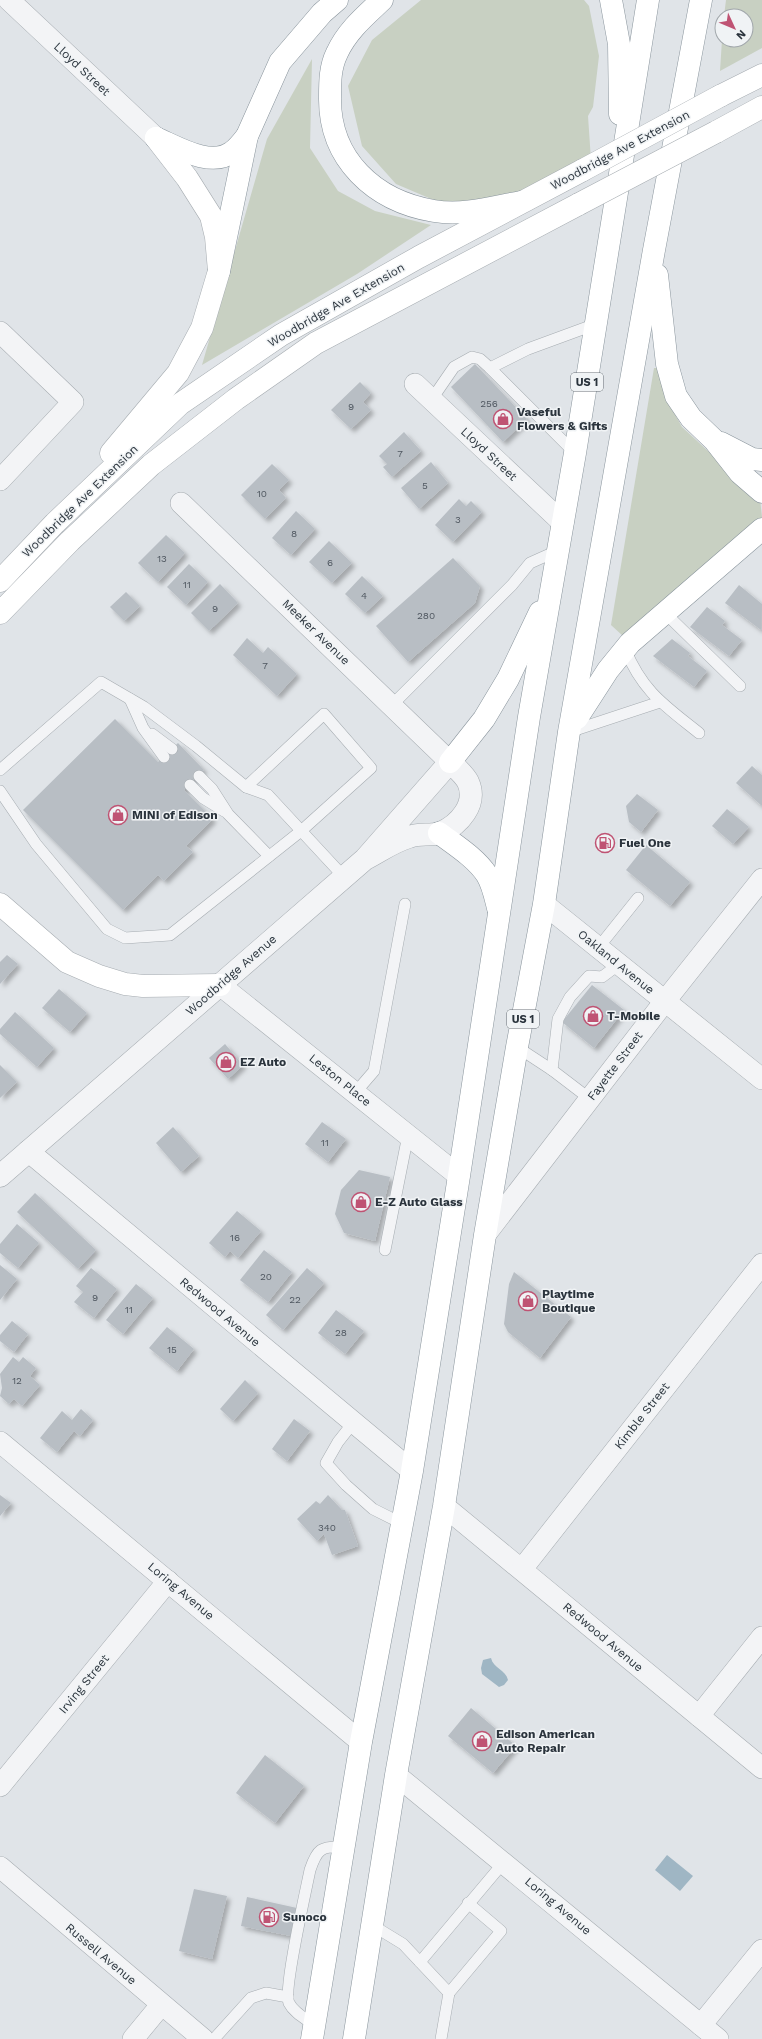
<svg xmlns="http://www.w3.org/2000/svg" width="762" height="2039" font-family="'Work Sans',sans-serif">
	<style>
		.green { fill: #c8d0c2 }
		.water { fill: #9fb6c4 }
		.building { fill: #b8bec4; filter: url(#shadow) }
		.lines { fill: none; stroke-linecap: round; stroke-linejoin: round }
		.service-casing { stroke: #a6acb1; stroke-width: 12 }
		.minor-casing { stroke: #a6acb1; stroke-width: 22 }
		.tertiary-casing { stroke: #a6acb1; stroke-width: 23 }
		.secondary-casing { stroke: #a6acb1; stroke-width: 23 }
		.trunk-casing { stroke: #89949c; stroke-width: 23 }
		.service { stroke: #f3f4f6; stroke-width: 11 }
		.minor { stroke: #f3f4f6; stroke-width: 21 }
		.tertiary { stroke: #f3f4f6; stroke-width: 22 }
		.secondary { stroke: #fff; stroke-width: 22 }
		.trunk { stroke: #fff; stroke-width: 22 }
		.secondary-bridge-casing { stroke: #a6acb1; stroke-width: 23; stroke-linecap: butt }
		.secondary-bridge { stroke: #fff; stroke-width: 22 }
		.labels { text-anchor: middle; dominant-baseline: central; stroke-width: 3; stroke-linejoin: round; paint-order: stroke }
		.number-label { font-size: 10px; fill: #4e565f }
		.shield { fill: #f0f3f5; stroke: #666d74; stroke-width: 1 }
		.shield-label { font-size: 11px; font-weight: bold; fill: #2b343d }
		.street-label { font-size: 12px; fill: #2b343d; stroke: #f0f3f5 }
		.poi-label { font-size: 12px; font-weight: bold; fill: #2b343d; stroke: #f0f3f5; text-anchor: start }
	</style>
	<defs>
		<filter id="shadow"><feDropShadow dx="3.5" dy="3.5" stdDeviation="2" flood-color="#0004"/></filter>
	</defs>
	<rect width="100%" height="100%" fill="#e0e4e8"/>
	<g class="green">
		<path d="M421,0H584L589,6L599,56L593,107L588,116L591,160L513,197L450,207L396,184L362,146L348,86L372,40Z"/>
		<path d="M726,0H762V48L720,71L722,40H746V16H724Z"/>
		<path d="M312,59L310,148L338,191L375,211L431,225L357,274L202,365L267,139Z"/>
		<path d="M654,368H658L667,400L682,427L760,499L762,517L623,636L611,625Z"/>
	</g>
	<g class="water">
		<path d="M491,1658C493,1668 506,1670 508,1680L504,1685L499,1687L482,1674L481,1668L483,1660Z"/>
		<path d="M667,1855L693,1876L680,1891L655,1870Z"/>
	</g>
	<g class="building">
		<path d="M475,364L527,419L503,442L451,387Z"/>
		<path d="M360,382L371,393L363,402L371,410L351,429L331,410Z"/>
		<path d="M404,432L421,451L392,477L383,467L387,464L379,456Z"/>
		<path d="M431,462L448,483L419,509L401,488Z"/>
		<path d="M272,464L289,480L279,490L286,498L265,519L241,495Z"/>
		<path d="M459,499L466,506L471,501L482,512L453,542L435,525Z"/>
		<path d="M296,511L315,529L291,555L272,538Z"/>
		<path d="M166,535L185,553L158,582L138,563Z"/>
		<path d="M329,541L352,563L332,583L309,562Z"/>
		<path d="M453,558L480,586L475,603L408,662L376,626Z"/>
		<path d="M189,564L208,582L186,605L167,587Z"/>
		<path d="M362,576L383,596L365,613L345,594Z"/>
		<path d="M220,584L238,603L209,631L191,613Z"/>
		<path d="M739,585L762,604L761,630L725,603Z"/>
		<path d="M126,592L140,606L124,621L110,607Z"/>
		<path d="M707,607L725,621L722,625L742,640L729,656L690,627Z"/>
		<path d="M247,638L263,653L268,647L297,674L277,696L233,655Z"/>
		<path d="M672,639L690,653L688,656L707,671L694,687L653,656Z"/>
		<path d="M115,719L158,762L178,743L204,770L184,790L213,819L186,846L193,852L164,881L158,875L123,910L23,810Z"/>
		<path d="M752,766L762,775V806L736,783Z"/>
		<path d="M637,794L658,810L641,832L629,822L626,806Z"/>
		<path d="M727,809L749,827L733,844L712,826Z"/>
		<path d="M646,845L690,882L670,906L626,870Z"/>
		<path d="M7,955L18,964L0,984V962Z"/>
		<path d="M592,985L624,1010L594,1048L562,1022Z"/>
		<path d="M59,989L87,1013L70,1032L42,1008Z"/>
		<path d="M15,1012L54,1048L37,1067L0,1034V1029Z"/>
		<path d="M225,1044L243,1065L228,1079L209,1058Z"/>
		<path d="M0,1065L17,1082L0,1098Z"/>
		<path d="M322,1122L346,1139L328,1162L305,1144Z"/>
		<path d="M173,1127L199,1156L181,1172L156,1143Z"/>
		<path d="M359,1170L390,1177L375,1241L344,1233L335,1214L341,1190Z"/>
		<path d="M35,1193L96,1250L78,1269L17,1212Z"/>
		<path d="M237,1211L261,1231L238,1258L230,1251L225,1257L209,1243Z"/>
		<path d="M17,1224L39,1243L18,1268L0,1253V1244Z"/>
		<path d="M264,1250L292,1272L268,1302L240,1280Z"/>
		<path d="M0,1265L17,1279L0,1300Z"/>
		<path d="M91,1268L117,1289L94,1318L74,1302L83,1292L76,1286Z"/>
		<path d="M307,1268L324,1283L283,1330L266,1315Z"/>
		<path d="M514,1272L571,1317L540,1358L508,1332L504,1324L509,1284Z"/>
		<path d="M136,1284L153,1298L123,1334L106,1320Z"/>
		<path d="M336,1310L364,1331L345,1354L318,1333Z"/>
		<path d="M12,1321L28,1334L14,1352L0,1341V1335Z"/>
		<path d="M167,1327L194,1349L177,1371L149,1348Z"/>
		<path d="M13,1357L19,1362L23,1357L36,1368L30,1376L40,1385L22,1406L14,1399L9,1404L0,1396L2,1388L0,1374Z"/>
		<path d="M245,1380L258,1393L233,1421L220,1409Z"/>
		<path d="M81,1409L93,1420L80,1436L74,1431L57,1452L40,1438L62,1411L72,1420Z"/>
		<path d="M294,1419L310,1431L287,1461L272,1449Z"/>
		<path d="M0,1495L11,1503L0,1516Z"/>
		<path d="M328,1495L342,1510H345L358,1546L332,1555L324,1534L317,1541L297,1519L316,1501L320,1504Z"/>
		<path d="M471,1708L516,1746L493,1773L448,1736Z"/>
		<path d="M265,1755L304,1786L275,1823L236,1793Z"/>
		<path d="M194,1889L227,1896L212,1959L179,1951Z"/>
		<path d="M247,1897L297,1908L291,1936L241,1926Z"/>
	</g>
	<g class="lines">
		<g class="service-casing">
			<g id="service">
				<path d="M432,399L454,367L472,357L480,359L490,368"/>
				<path d="M575,453L490,368L528,349L596,324"/>
				<path d="M665,613L740,686"/>
				<path d="M625,649C643,692 664,705 699,733"/>
				<path d="M130,699L143,728L164,757"/>
				<path d="M392,705L512,585L530,563L559,550"/>
				<path d="M569,732L660,702"/>
				<path d="M152,734L172,749"/>
				<path d="M0,770L101,682L144,707L196,746L246,787L268,795L344,877"/>
				<path d="M199,776L212,789L228,814L269,856"/>
				<path d="M190,785L203,798L224,811"/>
				<path d="M0,791L36,844L107,929L125,938L170,935L301,831L371,768L324,714L246,787"/>
				<path d="M598,948L638,898"/>
				<path d="M517,1047L552,1070"/>
				<path d="M355,1093L374,1071L405,904"/>
				<path d="M590,1099L552,1070L558,1019L570,997L589,976L602,977L618,965"/>
				<path d="M385,1250L408,1135"/>
				<path d="M353,1423L338,1442L326,1463L346,1485L373,1509L401,1523"/>
				<path d="M372,1925L403,1944L449,1993"/>
				<path d="M420,1962L504,1862"/>
				<path d="M314,2025C306,2019 294,2013 289,2003C283,1991 306,1890 310,1870C317,1849 321,1846 343,1847"/>
				<path d="M214,2039L251,1998L266,1993L288,1997"/>
				<path d="M441,2039L449,1993L501,1931L468,1903"/>
			</g>
		</g>
		<g class="minor-casing">
			<g id="minor">
				<path d="M9,0L156,138"/>
				<path d="M0,332L73,402L0,480"/>
				<path d="M415,384L563,523"/>
				<path d="M181,503L450,762"/>
				<path d="M544,904L762,1079"/>
				<path d="M220,985L459,1176"/>
				<path d="M28,1151L412,1471"/>
				<path d="M485,1235L665,1001L762,879"/>
				<path d="M0,1442L361,1742"/>
				<path d="M444,1506L762,1768"/>
				<path d="M522,1569L762,1264"/>
				<path d="M699,1716L762,1637"/>
				<path d="M396,1775L718,2039"/>
				<path d="M0,1786L168,1581"/>
				<path d="M0,1867L203,2039"/>
				<path d="M701,2025L762,1950"/>
				<path d="M133,2039L161,2005"/>
			</g>
		</g>
		<g class="tertiary-casing">
			<path id="tertiary" d="M0,1176L365,859L450,762C456,768 464,774 468,782C478,804 459,825 440,833C430,836 419,833 409,837C394,841 379,852 365,859"/>
		</g>
		<g class="secondary-casing">
			<g id="secondary">
				<path d="M720,96L762,75"/>
				<path d="M716,132L762,107"/>
				<path d="M111,453L178,373L202,328L219,271L216,237L211,216L187,178L156,138"/>
				<path d="M0,581L55,523L180,404L281,335L419,257L583,170"/>
				<path d="M0,613L70,541L151,465L236,399L316,343L579,204"/>
				<path d="M0,904L67,962L99,976L125,984L143,986L220,985"/>
			</g>
		</g>
		<g class="trunk-casing">
			<g id="trunk">
				<path d="M382,0C365,16 347,31 337,53C330,67 330,82 330,97C329,159 374,201 434,211C464,216 493,207 521,202"/>
				<path d="M611,0L619,44L620,114"/>
				<path d="M156,138C177,147 211,168 232,152C238,148 243,141 247,136"/>
				<path d="M219,271L247,136L280,62L322,13L337,0"/>
				<path d="M657,275L667,364L676,396L691,418L714,440L740,473L762,492"/>
				<path d="M721,443L752,459L762,460"/>
				<path d="M577,718L608,670L630,643L762,529"/>
				<path d="M450,762L484,719L508,679L540,612"/>
				<path d="M439,833C455,845 476,858 487,875C493,885 495,896 498,908"/>
				<path d="M312,2039L361,1742L412,1471L459,1176L529,717L575,453L648,0"/>
				<path d="M354,2039L396,1775L444,1506L485,1235L517,1047L544,904L569,732L654,250L701,0"/>
			</g>
		</g>
		<use href="#service" class="service"/>
		<use href="#minor" class="minor"/>
		<use href="#tertiary" class="tertiary"/>
		<use href="#secondary" class="secondary"/>
		<use href="#trunk" class="trunk"/>
		<g class="secondary-bridge-casing">
			<g id="secondary-bridge">
				<path d="M583,170L720,96"/>
				<path d="M579,204L716,132"/>
			</g>
		</g>
		<use href="#secondary-bridge" class="secondary-bridge"/>
	</g>
	<defs>
		<g id="shop-ring" transform="scale(1)"><circle r="9.5" fill="#f0f3f5" stroke="#bf5373" stroke-width="1.5"/><path d="M-5-2.5h2.3a2.7 3.5 0 0 1 5.4 0H5L5.5 6h-11ZM-1.5-2.5h3a1.5 2.3 0 0 0-3 0Z" fill="#bf5373"/></g>
		<g id="fuel-ring" transform="scale(1)"><circle r="9.5" fill="#f0f3f5" stroke="#bf5373" stroke-width="1.5"/><path d="M-5.5-6h7V0h2V4h1.3V-2.5L3-4.5l.8-.8L6-3V5H2.5V1h-1V6h-7ZM-4.2-4.7v3.2H.2V-4.7Z" fill="#bf5373"/></g>
	</defs>
	<g fill-rule="evenodd">
		<use href="#shop-ring" x="503" y="419"/>
		<use href="#shop-ring" x="118" y="815"/>
		<use href="#fuel-ring" x="605" y="843"/>
		<use href="#shop-ring" x="593" y="1016"/>
		<use href="#shop-ring" x="226" y="1062"/>
		<use href="#shop-ring" x="361" y="1202"/>
		<use href="#shop-ring" x="528" y="1301"/>
		<use href="#shop-ring" x="482" y="1741"/>
		<use href="#fuel-ring" x="269" y="1917"/>
	</g>
	<g class="labels">
		<g class="number-label">
			<text x="489" y="403">256</text>
			<text x="351" y="406">9</text>
			<text x="400" y="453">7</text>
			<text x="425" y="485">5</text>
			<text x="262" y="493">10</text>
			<text x="458" y="519">3</text>
			<text x="294" y="533">8</text>
			<text x="162" y="558">13</text>
			<text x="330" y="562">6</text>
			<text x="187" y="584">11</text>
			<text x="364" y="595">4</text>
			<text x="215" y="608">9</text>
			<text x="426" y="615">280</text>
			<text x="265" y="665">7</text>
			<text x="325" y="1142">11</text>
			<text x="235" y="1237">16</text>
			<text x="266" y="1276">20</text>
			<text x="95" y="1297">9</text>
			<text x="295" y="1299">22</text>
			<text x="129" y="1309">11</text>
			<text x="341" y="1332">28</text>
			<text x="172" y="1349">15</text>
			<text x="17" y="1380">12</text>
			<text x="327" y="1527">340</text>
		</g>
		<g class="shield">
			<rect x="571" y="373" width="32" height="18" rx="3"/>
			<rect x="507" y="1010" width="32" height="18" rx="3"/>
		</g>
		<g class="shield-label">
			<text x="587" y="382">US 1</text>
			<text x="523" y="1019">US 1</text>
		</g>
		<g class="street-label">
			<text transform="translate(82 69) rotate(43)">Lloyd Street</text>
			<text transform="translate(620 150) rotate(-28)">Woodbridge Ave Extension</text>
			<text transform="translate(336 305) rotate(-30)">Woodbridge Ave Extension</text>
			<text transform="translate(489 454) rotate(43)">Lloyd Street</text>
			<text transform="translate(80 501) rotate(-44)">Woodbridge Ave Extension</text>
			<text transform="translate(316 632) rotate(44)">Meeker Avenue</text>
			<text transform="translate(616 962) rotate(39)">Oakland Avenue</text>
			<text transform="translate(231 975) rotate(-41)">Woodbridge Avenue</text>
			<text transform="translate(615 1066) rotate(-53)">Fayette Street</text>
			<text transform="translate(340 1080) rotate(39)">Leston Place</text>
			<text transform="translate(220 1312) rotate(40)">Redwood Avenue</text>
			<text transform="translate(642 1416) rotate(-52)">Kimble Street</text>
			<text transform="translate(181 1591) rotate(40)">Loring Avenue</text>
			<text transform="translate(603 1637) rotate(40)">Redwood Avenue</text>
			<text transform="translate(84 1684) rotate(-51)">Irving Street</text>
			<text transform="translate(558 1906) rotate(40)">Loring Avenue</text>
			<text transform="translate(101 1954) rotate(40)">Russell Avenue</text>
		</g>
		<g class="poi-label">
			<text x="517" y="412">Vaseful<tspan x="517" dy="14">Flowers &amp; Gifts</tspan></text>
			<text x="132" y="815">MINI of Edison</text>
			<text x="619" y="843">Fuel One</text>
			<text x="607" y="1016">T-Mobile</text>
			<text x="240" y="1062">EZ Auto</text>
			<text x="375" y="1202">E-Z Auto Glass</text>
			<text x="542" y="1294">Playtime<tspan x="542" dy="14">Boutique</tspan></text>
			<text x="496" y="1734">Edison American<tspan x="496" dy="14">Auto Repair</tspan></text>
			<text x="283" y="1917">Sunoco</text>
		</g>
	</g>
	<g transform="translate(734 28) rotate(134)"><circle r="19" fill="#f0f3f5" stroke="#a1a7ab"/>
	<path d="M0-3L7 15L0 10L-7 15Z" fill="#bf5373"/>
	<text y="-6" font-size="11" font-weight="bold" text-anchor="middle" fill="#2b343d">N</text>
	</g>
</svg>
